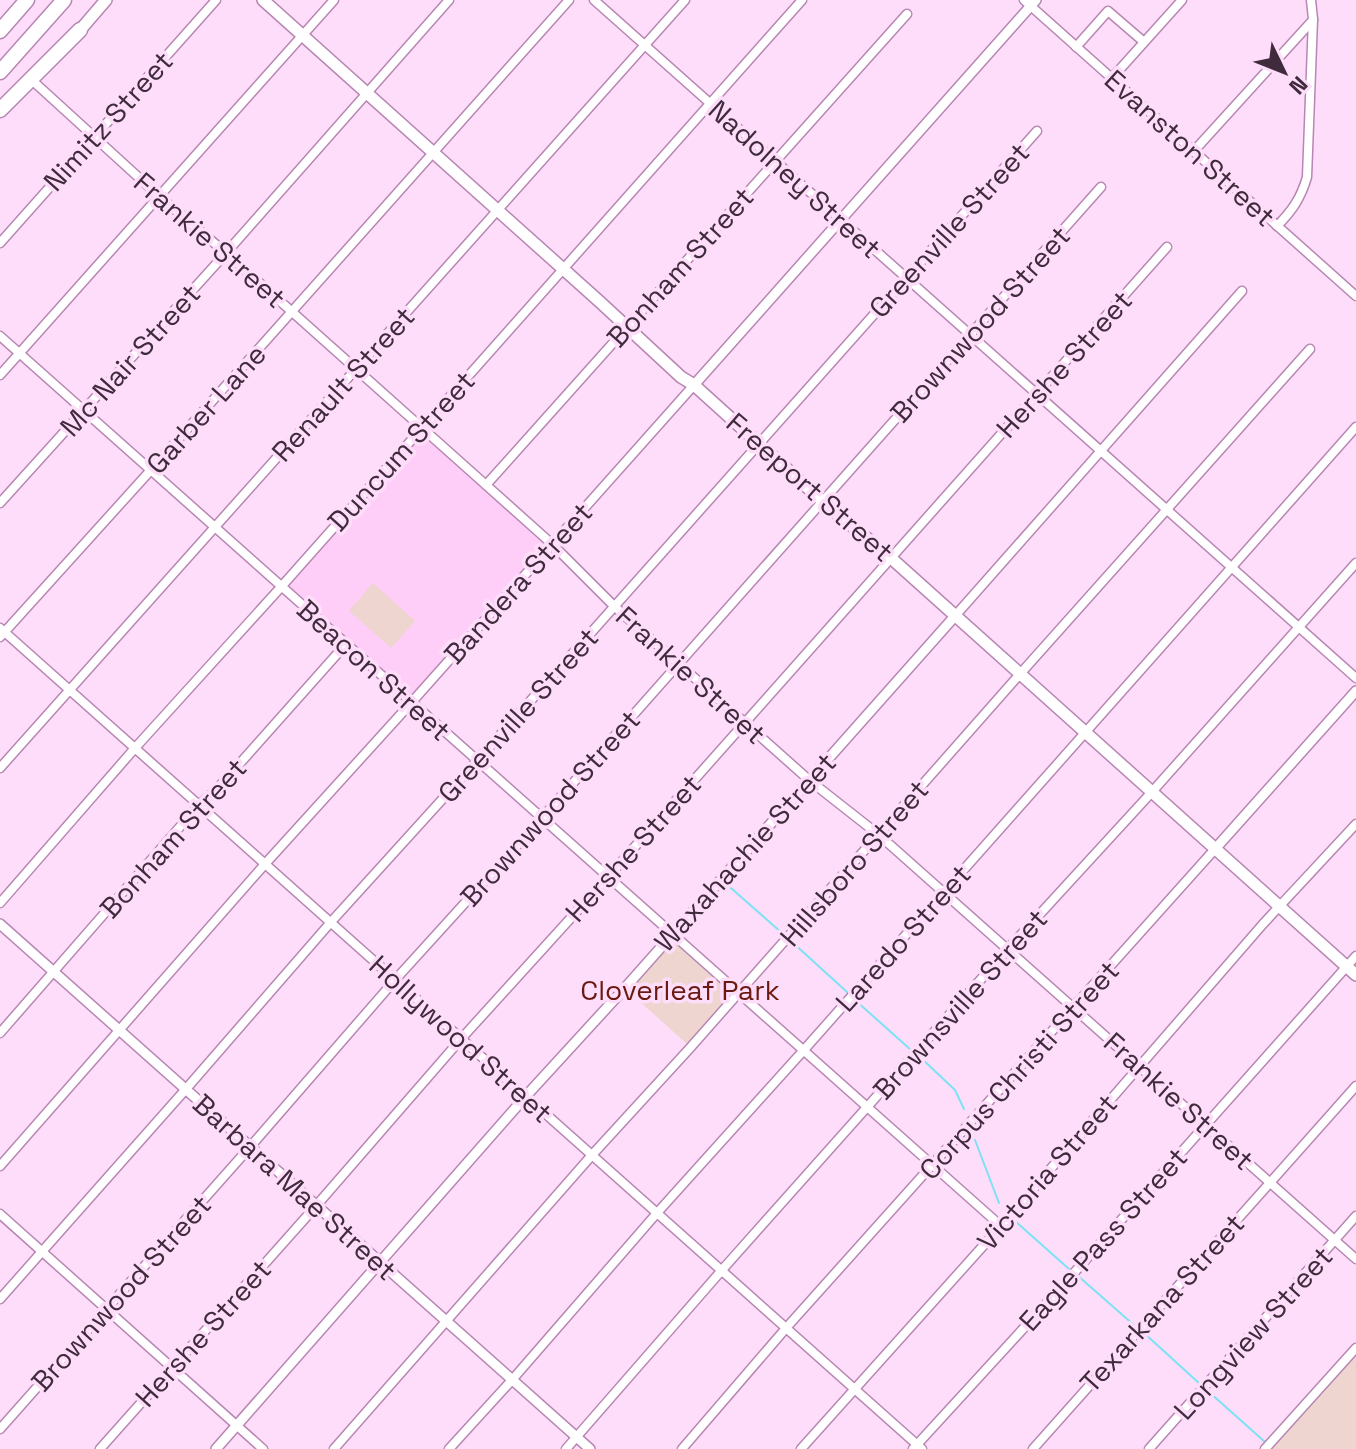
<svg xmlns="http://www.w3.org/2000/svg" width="1356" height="1449" font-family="'Space Grotesk',sans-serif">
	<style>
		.built { fill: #fecef8 }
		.green { fill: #eed5d0 }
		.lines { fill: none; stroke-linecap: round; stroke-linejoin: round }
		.stream { stroke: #7de2f4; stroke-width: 2 }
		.minor-casing { stroke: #b886b3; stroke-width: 11 }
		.tertiary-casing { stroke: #b886b3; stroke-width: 12 }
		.secondary-casing { stroke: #b886b3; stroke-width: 14 }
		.motorway-casing { stroke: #b886b3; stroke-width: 17 }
		.minor { stroke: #fff; stroke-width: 8 }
		.tertiary { stroke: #fff; stroke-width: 9 }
		.secondary { stroke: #fff; stroke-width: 11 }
		.motorway { stroke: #fff; stroke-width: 14 }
		.labels { text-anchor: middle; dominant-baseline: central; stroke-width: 7; stroke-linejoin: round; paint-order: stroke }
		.street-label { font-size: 28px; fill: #402b3d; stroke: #feddfa }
		.park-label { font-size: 28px; fill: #6b1a11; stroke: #feddfa }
	</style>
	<rect width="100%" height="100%" fill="#feddfa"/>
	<path class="built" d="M422,431L547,544L412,696L286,585Z"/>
	<g class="green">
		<path d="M373,583L415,621L391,648L349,611Z"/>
		<path d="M674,939L731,989V994L687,1044L627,990Z"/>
		<path d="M1356,1353V1449H1271Z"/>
	</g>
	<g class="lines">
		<g class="stream">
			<path d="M723,881L782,933"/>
			<path d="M791,941L847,992"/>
			<path d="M855,1000L911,1050"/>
			<path d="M920,1057L955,1090L964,1109"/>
			<path d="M975,1140L999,1203"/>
			<path d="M1015,1221L1069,1269"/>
			<path d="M1077,1275L1135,1326"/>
			<path d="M1144,1333L1200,1384"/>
			<path d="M1209,1392L1265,1442"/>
		</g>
		<g class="minor-casing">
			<g id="minor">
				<path d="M594,0L1356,678"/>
				<path d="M1024,0L1356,296"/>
				<path d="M1076,47L1108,11L1144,42"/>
				<path d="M1112,78L1182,0"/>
				<path d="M34,82L159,196L226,253L486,485L552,544L615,607L809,780L879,835L1356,1259"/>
				<path d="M1193,152L1313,20"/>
				<path d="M1277,226C1292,211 1301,198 1307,177L1313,19L1311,0"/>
				<path d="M0,243L216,0"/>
				<path d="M0,336L1001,1226"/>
				<path d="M0,375L334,0"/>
				<path d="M486,485L907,14"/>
				<path d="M0,503L226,253L449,0"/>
				<path d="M955,616L1242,291"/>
				<path d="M0,628L922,1449"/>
				<path d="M0,637L150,471L569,0"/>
				<path d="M0,768L685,0"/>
				<path d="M0,903L135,748L281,587L802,0"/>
				<path d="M0,1033L199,805L218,788L346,644"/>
				<path d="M0,1166L265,864L411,703L694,385"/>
				<path d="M0,1214L263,1449"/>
				<path d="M0,1299L186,1089L331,922L477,761L1037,131"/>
				<path d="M0,1429L250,1147L395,980L542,818L1101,187"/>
				<path d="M100,1449L316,1206L461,1039L608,877L1167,247"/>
				<path d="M334,1449L592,1155L690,1048L1020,674L1310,349"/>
				<path d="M449,1449L512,1380L657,1213L803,1051L1356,427"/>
				<path d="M566,1449L722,1270L1007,950L1151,793L1356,563"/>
				<path d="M682,1449L787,1327L1215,849"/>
				<path d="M801,1449L1001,1226L1263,924L1356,824"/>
				<path d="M913,1449L1065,1283L1356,956"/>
				<path d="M1033,1449L1356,1086"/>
				<path d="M1149,1449L1356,1216"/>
				<path d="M1265,1449L1356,1348"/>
			</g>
		</g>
		<g class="tertiary-casing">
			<g id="tertiary">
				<path d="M694,385L1036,0"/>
				<path d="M1215,849L1356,691"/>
				<path d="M0,924L590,1449"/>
				<path d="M216,1449L526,1096L624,989L955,616"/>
			</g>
		</g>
		<g class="secondary-casing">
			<g id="secondary">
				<path d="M263,0L600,302L681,377L694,385L830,508L891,558L1356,975"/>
				<path d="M75,36L106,0"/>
			</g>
		</g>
		<g class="motorway-casing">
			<g id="motorway">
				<path d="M0,31L27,0"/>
				<path d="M0,72L64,0"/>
				<path d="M0,110L80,30"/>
			</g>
		</g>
		<use href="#minor" class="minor"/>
		<use href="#tertiary" class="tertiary"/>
		<use href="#secondary" class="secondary"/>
		<use href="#motorway" class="motorway"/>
	</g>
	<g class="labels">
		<g class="street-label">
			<text transform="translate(108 121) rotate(-48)">Nimitz Street</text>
			<text transform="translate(1190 148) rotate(42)">Evanston Street</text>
			<text transform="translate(795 179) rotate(42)">Nadolney Street</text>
			<text transform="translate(949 230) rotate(-48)">Greenville Street</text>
			<text transform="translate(210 240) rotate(41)">Frankie Street</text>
			<text transform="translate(680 267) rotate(-48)">Bonham Street</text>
			<text transform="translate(980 324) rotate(-48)">Brownwood Street</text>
			<text transform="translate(130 360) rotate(-48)">Mc Nair Street</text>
			<text transform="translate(1064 364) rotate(-48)">Hershe Street</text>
			<text transform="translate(343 384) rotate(-48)">Renault Street</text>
			<text transform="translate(206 409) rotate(-48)">Garber Lane</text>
			<text transform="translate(401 451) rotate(-48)">Duncum Street</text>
			<text transform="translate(810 487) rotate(41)">Freeport Street</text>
			<text transform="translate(518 583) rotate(-48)">Bandera Street</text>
			<text transform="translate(374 670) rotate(42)">Beacon Street</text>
			<text transform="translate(691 675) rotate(42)">Frankie Street</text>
			<text transform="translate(518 715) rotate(-48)">Greenville Street</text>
			<text transform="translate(550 808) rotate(-48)">Brownwood Street</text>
			<text transform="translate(173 838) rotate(-48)">Bonham Street</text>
			<text transform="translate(633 848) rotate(-48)">Hershe Street</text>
			<text transform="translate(745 852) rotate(-48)">Waxahachie Street</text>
			<text transform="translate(854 863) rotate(-49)">Hillsboro Street</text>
			<text transform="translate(903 938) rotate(-48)">Laredo Street</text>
			<text transform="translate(960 1004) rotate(-48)">Brownsville Street</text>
			<text transform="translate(461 1039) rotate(42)">Hollywood Street</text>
			<text transform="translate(1019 1070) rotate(-48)">Corpus Christi Street</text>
			<text transform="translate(1179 1101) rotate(42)">Frankie Street</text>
			<text transform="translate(1047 1172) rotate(-49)">Victoria Street</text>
			<text transform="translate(295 1187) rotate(42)">Barbara Mae Street</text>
			<text transform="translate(1103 1239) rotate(-48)">Eagle Pass Street</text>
			<text transform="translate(121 1293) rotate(-48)">Brownwood Street</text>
			<text transform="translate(1162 1303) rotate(-48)">Texarkana Street</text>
			<text transform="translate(203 1333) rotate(-48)">Hershe Street</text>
			<text transform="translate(1253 1333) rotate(-48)">Longview Street</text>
		</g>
		<g class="park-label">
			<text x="680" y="990">Cloverleaf Park</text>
		</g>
	</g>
	<g transform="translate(1284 72) rotate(133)" stroke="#feddfa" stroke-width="6" paint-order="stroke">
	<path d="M0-6L14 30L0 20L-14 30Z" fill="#402b3d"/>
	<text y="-12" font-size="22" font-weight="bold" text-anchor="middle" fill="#402b3d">N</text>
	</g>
</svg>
